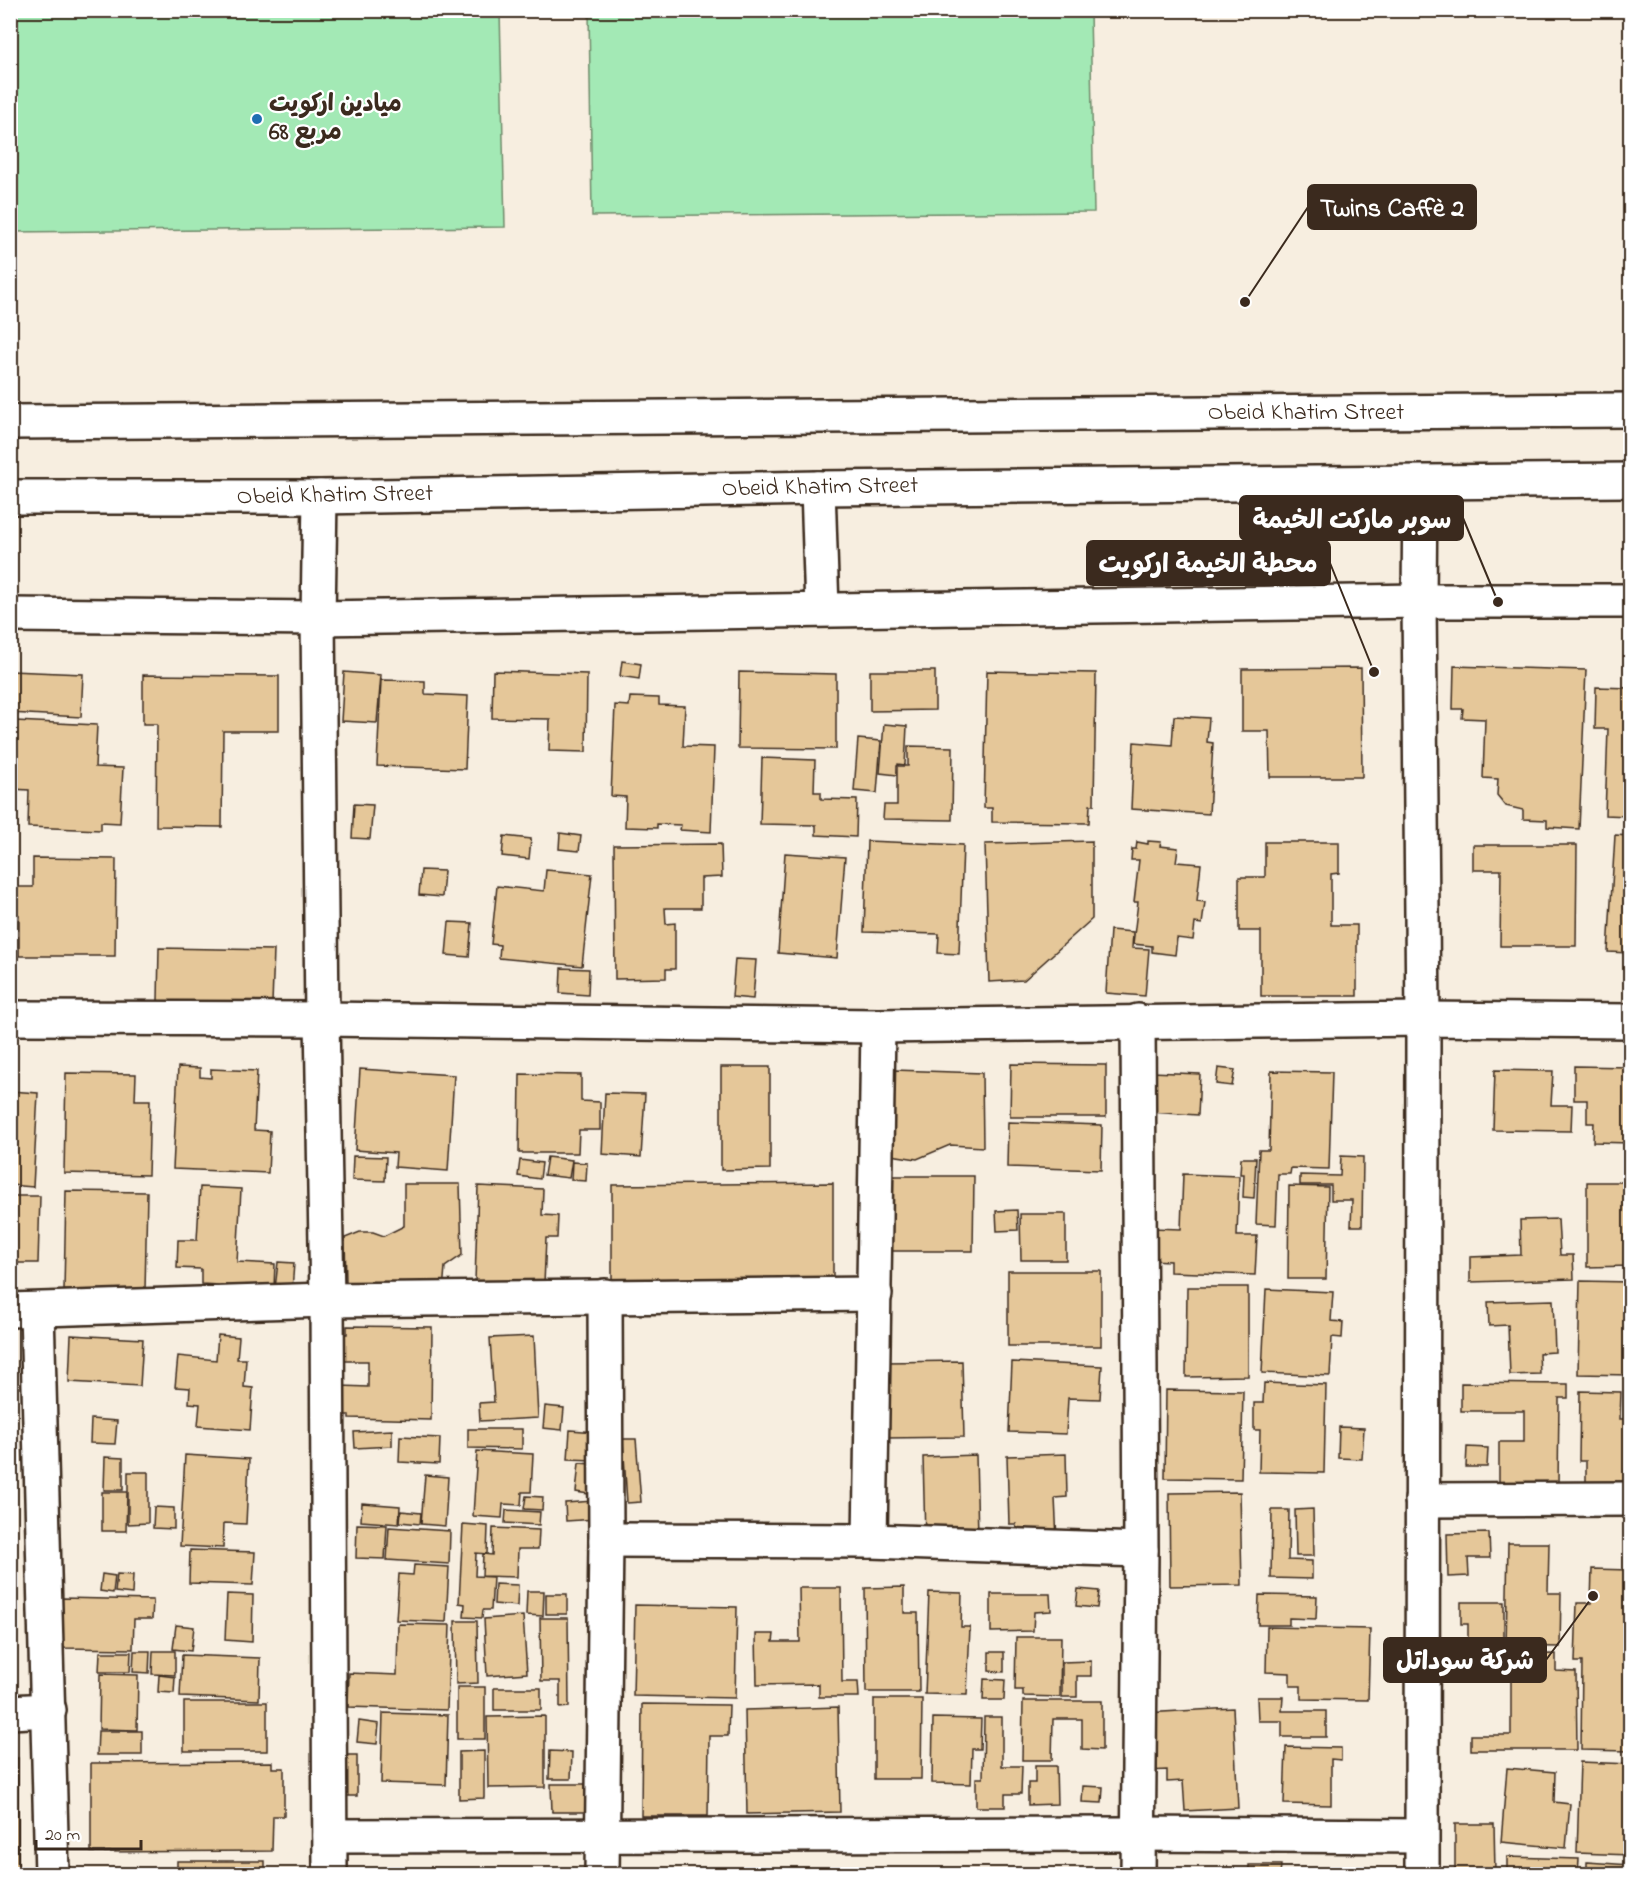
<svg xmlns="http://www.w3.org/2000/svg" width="1641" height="1885" font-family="'Indie Flower','Playpen Sans Arabic',sans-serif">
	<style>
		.green { fill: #a3e9b5; stroke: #6f8a6a; stroke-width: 1.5 }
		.building { fill: #e5c799; stroke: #3b2a1e; stroke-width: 1.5 }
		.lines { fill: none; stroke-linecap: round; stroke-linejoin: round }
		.street-casing { stroke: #3b2a1e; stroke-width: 38 }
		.primary-casing { stroke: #3b2a1e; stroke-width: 38 }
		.street { stroke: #fff; stroke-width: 33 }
		.primary { stroke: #fff; stroke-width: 33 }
		.poi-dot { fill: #1f6fb2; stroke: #fff; stroke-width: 2 }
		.labels { text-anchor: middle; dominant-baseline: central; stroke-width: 4.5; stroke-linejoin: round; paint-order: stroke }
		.poi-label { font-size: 24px; font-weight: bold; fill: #3b2a1e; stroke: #fff; text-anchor: start }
		.street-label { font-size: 24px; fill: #3b2a1e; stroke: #fff }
		.leader { fill: none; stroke: #3b2a1e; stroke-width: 2 }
		.callout-dot { fill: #3b2a1e; stroke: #fff; stroke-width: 2 }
		.callout { fill: #3b2a1e; stroke: #3b2a1e; stroke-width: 2 }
		.callout-label { font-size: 26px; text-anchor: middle; font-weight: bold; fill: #fff }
	</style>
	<rect width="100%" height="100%" fill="#f7eee0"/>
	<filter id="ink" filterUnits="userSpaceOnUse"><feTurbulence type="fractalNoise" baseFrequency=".0167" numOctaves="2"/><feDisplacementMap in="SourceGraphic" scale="12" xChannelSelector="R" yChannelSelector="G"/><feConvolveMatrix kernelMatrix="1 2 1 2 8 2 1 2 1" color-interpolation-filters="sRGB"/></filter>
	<g filter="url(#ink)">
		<g class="green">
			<path d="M10,11H500L505,227L11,232Z"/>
			<path d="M589,11H1090L1094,212L592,216Z"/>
		</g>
		<g class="building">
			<path d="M622,661L641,664L639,679L620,676Z"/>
			<path d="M1454,666L1586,670L1579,829L1547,827V820L1523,819V810L1506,806L1497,795L1498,779L1483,778L1485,719L1462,718L1463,709H1453Z"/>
			<path d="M1361,668L1362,777H1270L1269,731H1242V669Z"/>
			<path d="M10,671L83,674L81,717L10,713Z"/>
			<path d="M493,671L587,674L586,752L549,751L550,719L492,718Z"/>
			<path d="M870,671H935V710L870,711Z"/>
			<path d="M987,671L1096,673L1094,805H1090L1089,823L992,822V808H984Z"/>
			<path d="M344,672L381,675L377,723L341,721Z"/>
			<path d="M739,672L836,674V749L738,748Z"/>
			<path d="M143,675L279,676V731H223L222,827L156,826L157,724H143Z"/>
			<path d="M381,680L425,681V694L468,696L465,769L377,766Z"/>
			<path d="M1596,687L1630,688V816L1605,815L1608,729H1595Z"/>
			<path d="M630,697L659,698V705L685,706L683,746L714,747L711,832L680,830L681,825L657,824V828L625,827L626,797L611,796L615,705L629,706Z"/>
			<path d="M1174,716L1209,718L1207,742L1213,743L1209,814L1131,809L1134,742L1172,745Z"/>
			<path d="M15,721L97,725L95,767L123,768L120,823L101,822V830L28,827L29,790L12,789Z"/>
			<path d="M884,724L907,726L905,765L898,764L897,775L880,773Z"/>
			<path d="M858,739L881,741L877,793L854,791Z"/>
			<path d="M908,746L953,747L952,820L883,819L884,805H897V766H908Z"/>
			<path d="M762,758L815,760L814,792H821V799L857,800L856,837L816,835V825L760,824Z"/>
			<path d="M354,804L373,805L370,839L352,838Z"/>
			<path d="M560,833L581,836L579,851L559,849Z"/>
			<path d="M1615,835L1630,836V953L1608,952Z"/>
			<path d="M504,836L531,839L529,859L502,856Z"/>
			<path d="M867,841L963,845L959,954L938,953L939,934L864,932Z"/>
			<path d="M1092,841V919L1024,980L989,982L985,844Z"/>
			<path d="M1148,841L1161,842L1160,846L1178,848L1176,862L1201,864L1197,901L1205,902L1202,924L1195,923L1193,940L1177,938L1175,955L1152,952V946L1133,944L1138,902H1134L1139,860H1131L1132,849H1136L1137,842L1148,844Z"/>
			<path d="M1265,842H1339V873L1331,874V925H1357V996H1261V931H1239V877H1265Z"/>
			<path d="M721,844L722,877L701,878V908H665L666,924L675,923V969H666V978L615,979L614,845Z"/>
			<path d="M1473,845H1577L1576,946H1500L1501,870H1473Z"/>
			<path d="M785,853L845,857L837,958L778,953Z"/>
			<path d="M33,858L116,859L115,956H19V915H10V887H33Z"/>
			<path d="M421,870L444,871L442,897L419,895Z"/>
			<path d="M546,870L592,874L582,966L499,958L500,945L491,944L497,886L544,891Z"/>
			<path d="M449,922L472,923L469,957L446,955Z"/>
			<path d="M1110,930L1133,932L1132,948L1149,949L1145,996L1106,993Z"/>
			<path d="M159,948L274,950L272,1003L158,1001Z"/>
			<path d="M735,959L756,960L753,999L732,997Z"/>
			<path d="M561,968L589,969L588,995L560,993Z"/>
			<path d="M1011,1064L1106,1065V1117H1010Z"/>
			<path d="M1574,1066L1630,1067V1143L1593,1142L1594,1123H1587V1100H1574Z"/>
			<path d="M178,1067L200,1068V1077L211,1078V1069L257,1071L254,1130L270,1131L268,1173L173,1169Z"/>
			<path d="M721,1067H770V1169L721,1170Z"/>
			<path d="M1218,1068L1235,1070L1232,1086L1216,1084Z"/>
			<path d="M360,1069L454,1075L448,1171L395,1167L396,1153L355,1150Z"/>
			<path d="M894,1070L982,1073L983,1147L950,1145L917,1159L891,1155Z"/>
			<path d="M1495,1070L1553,1071L1551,1105H1572L1571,1131L1493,1130Z"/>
			<path d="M1271,1071L1332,1072L1329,1169L1291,1168L1290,1174H1278L1276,1225L1256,1224L1259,1150H1269Z"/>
			<path d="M1151,1072L1200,1074L1198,1115L1149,1112Z"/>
			<path d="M66,1073L136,1074L135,1100H150L148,1175L64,1173Z"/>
			<path d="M520,1074L581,1075V1101L600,1102V1130H579L578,1153H519Z"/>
			<path d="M10,1091L38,1093L33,1187L10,1185Z"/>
			<path d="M605,1093L645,1094L641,1157L602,1154Z"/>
			<path d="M1008,1122L1102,1125L1101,1170L1007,1167Z"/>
			<path d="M353,1156L386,1157L385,1181L352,1180Z"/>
			<path d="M1341,1156L1363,1157L1362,1226H1351L1352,1200H1331V1185H1300V1175L1340,1176Z"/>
			<path d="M547,1157L572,1160L569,1178L544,1175Z"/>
			<path d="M1241,1158H1256L1254,1198L1243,1197L1244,1174H1240Z"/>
			<path d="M520,1160L542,1163L540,1179L518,1176Z"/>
			<path d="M572,1162L587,1163L586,1181L571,1180Z"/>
			<path d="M1183,1174L1239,1176L1237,1236H1257L1255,1275L1170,1272V1261L1150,1260L1151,1228L1181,1229Z"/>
			<path d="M880,1176H974L973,1251H879Z"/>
			<path d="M1587,1182H1630V1266L1587,1267Z"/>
			<path d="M833,1183V1288L612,1289V1185Z"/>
			<path d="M404,1184H460L462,1255L445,1267L443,1291L354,1289L355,1282H346L345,1238L360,1232H373L384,1236L404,1226Z"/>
			<path d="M478,1186L543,1189L542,1215L558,1216L557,1238H546L544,1284L475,1282Z"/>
			<path d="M1289,1186L1328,1187L1326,1279H1288Z"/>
			<path d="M200,1187L241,1189L237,1262L275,1264L274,1288L201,1284V1269L177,1268L178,1240H197Z"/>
			<path d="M66,1191L147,1192L145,1291L64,1290Z"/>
			<path d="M10,1196H40L38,1263H10Z"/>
			<path d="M1017,1210L1018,1230L997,1231L996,1211Z"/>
			<path d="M1020,1214H1066V1260H1021Z"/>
			<path d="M1558,1219L1560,1255H1573L1574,1279L1470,1282V1257L1521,1255L1520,1220Z"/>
			<path d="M278,1262L294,1263L292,1290L275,1289Z"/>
			<rect x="1008" y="1271" width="93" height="75"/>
			<path d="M1580,1281L1630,1282V1375L1578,1374Z"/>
			<path d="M1187,1287H1248V1376L1186,1377Z"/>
			<path d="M1266,1289L1333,1292L1331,1321L1343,1322L1342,1338L1332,1337L1330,1376L1262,1373Z"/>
			<path d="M1553,1300L1555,1352L1539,1353L1540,1374L1510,1375L1508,1325L1489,1326L1488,1302Z"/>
			<path d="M347,1326L432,1327L431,1420L349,1418V1415H340L341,1386L368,1387V1361H338L339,1334H347Z"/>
			<path d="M71,1335L143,1339L140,1386L69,1382Z"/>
			<path d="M218,1335L239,1337L237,1359H246L244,1387L253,1388L250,1430L198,1426L200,1404L189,1403L190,1388L175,1387L178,1356L216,1360Z"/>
			<path d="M534,1336L538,1418L480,1421L479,1403L494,1402L490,1338Z"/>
			<path d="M962,1361L964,1437L886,1438L884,1362Z"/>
			<path d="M1012,1362L1102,1366L1100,1399L1068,1398L1066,1434L1009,1432Z"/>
			<path d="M1264,1383L1326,1385L1324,1473L1259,1472L1260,1430H1254V1403H1263Z"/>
			<path d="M1461,1383L1568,1384V1398H1559L1558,1487L1499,1486V1442H1524V1411H1461Z"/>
			<path d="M1166,1390L1243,1391L1241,1479L1165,1478Z"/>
			<path d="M1580,1391L1621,1392L1620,1419H1630V1469H1625L1624,1490L1586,1489V1461H1579Z"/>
			<path d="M545,1406L564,1408L562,1430L543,1428Z"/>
			<path d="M91,1419L117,1421L115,1444L90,1443Z"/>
			<path d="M1339,1427L1364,1428L1362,1459L1338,1458Z"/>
			<path d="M468,1429H522V1449L468,1448Z"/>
			<path d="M392,1430V1446L355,1448L354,1432Z"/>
			<path d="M570,1430L596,1432L594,1460L568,1459Z"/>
			<path d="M400,1436L440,1438L439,1464L399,1462Z"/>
			<path d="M623,1439H636L641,1502L627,1503Z"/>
			<path d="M1467,1447L1488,1448L1487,1467H1466Z"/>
			<path d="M477,1451L533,1454L531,1492H522L521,1505L503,1504L502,1518L473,1516Z"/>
			<path d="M1066,1454L1067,1497L1055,1498L1057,1540L1017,1542L1016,1524H1009L1007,1456Z"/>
			<path d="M185,1455L249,1459L246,1524L224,1523L223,1548L180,1546Z"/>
			<path d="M976,1455L978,1536L925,1537L923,1457Z"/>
			<path d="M105,1457L123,1458V1490H104Z"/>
			<path d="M579,1463L604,1465L601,1496L576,1492Z"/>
			<path d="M128,1472H148V1523L128,1524Z"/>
			<path d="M425,1475L448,1477L445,1526L421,1524Z"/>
			<path d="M102,1492H127L126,1531H102Z"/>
			<path d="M1240,1492L1242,1585L1170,1586L1169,1493Z"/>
			<path d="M526,1496L543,1497L542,1510L524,1509Z"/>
			<path d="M594,1501L596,1519L566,1521L565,1503Z"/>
			<path d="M362,1503L400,1506L399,1524L361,1521Z"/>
			<path d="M154,1507L174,1508V1529L153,1528Z"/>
			<path d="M1313,1509L1314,1556H1296L1295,1510Z"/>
			<path d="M506,1510L540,1512L539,1525L505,1523Z"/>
			<path d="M1272,1510H1289L1288,1560L1312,1561V1579L1271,1578Z"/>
			<path d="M401,1511L421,1513L420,1524L400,1522Z"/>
			<path d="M357,1524L387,1525L385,1559L356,1558Z"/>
			<path d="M463,1524L488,1526L487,1554L476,1553L475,1576L493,1577L491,1610H483L482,1618L464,1617L465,1604L459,1603Z"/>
			<path d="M389,1527L450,1531L449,1564L387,1560Z"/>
			<path d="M493,1528L539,1530L538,1549H518L517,1577L482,1576L483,1554L492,1555Z"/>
			<path d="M1489,1533L1490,1558H1468L1469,1576L1448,1577L1447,1534Z"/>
			<path d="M1630,1540V1751L1581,1750L1582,1662H1575L1577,1603H1591L1592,1569L1630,1570Z"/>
			<path d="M1508,1543H1549L1548,1593H1561L1560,1647L1506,1646Z"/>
			<path d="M190,1550L255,1552L253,1585L189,1583Z"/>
			<path d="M414,1565L449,1567L446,1622L396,1620L399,1574L413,1575Z"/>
			<path d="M102,1574L115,1576L113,1593L100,1591Z"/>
			<path d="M117,1574L133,1575L132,1594L115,1592Z"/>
			<path d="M495,1584L518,1585L517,1606L494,1604Z"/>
			<path d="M904,1587V1613H918L919,1692H866L865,1588Z"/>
			<path d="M799,1588H841L842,1682H858L859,1697H819V1684L757,1685L756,1634H774L773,1642H800Z"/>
			<path d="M1078,1589L1099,1591L1097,1608L1076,1606Z"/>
			<path d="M527,1591H544L543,1616L526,1615Z"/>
			<path d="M929,1592L962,1593L961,1627H970L967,1695L925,1694Z"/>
			<path d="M227,1594L253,1595L252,1642L225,1640Z"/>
			<rect x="546" y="1594" width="21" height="20"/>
			<path d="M991,1594H1050L1051,1611L1034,1612L1033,1631L991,1632Z"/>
			<path d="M1259,1595L1317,1596L1316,1619L1289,1618V1625H1258Z"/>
			<path d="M61,1598L153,1600L152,1619H134L133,1649L60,1648Z"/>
			<path d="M1461,1602H1504V1647H1495V1669H1468V1624H1461Z"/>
			<path d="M635,1605L737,1607L735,1698L633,1696Z"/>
			<path d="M523,1616L527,1673L487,1676L484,1619Z"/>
			<path d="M540,1618H568L569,1707L560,1708V1681H541Z"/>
			<path d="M455,1621H477L478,1683L456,1684Z"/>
			<path d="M398,1624L450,1625L447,1710L348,1707L349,1673L397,1675Z"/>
			<path d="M176,1625L194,1627L191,1651L173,1649Z"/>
			<path d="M1267,1627L1370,1629L1368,1700L1301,1699V1686H1290V1673L1266,1672Z"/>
			<path d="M1016,1637H1061L1060,1697L1023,1696V1690H1015Z"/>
			<path d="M134,1651H150L149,1673L133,1672Z"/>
			<path d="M153,1651H175V1675L152,1674Z"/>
			<path d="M100,1652H131L130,1672H99Z"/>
			<path d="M989,1652H1004V1672L989,1671Z"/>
			<path d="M1556,1654V1671L1576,1672L1577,1750H1471V1735H1511V1655Z"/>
			<path d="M182,1655L260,1658L259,1700L180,1697Z"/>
			<path d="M1091,1661V1676H1077V1697H1062V1662Z"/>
			<path d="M100,1674L138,1675L137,1730L99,1729Z"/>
			<path d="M159,1675L175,1677L174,1693L158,1692Z"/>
			<path d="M984,1679L1005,1680L1004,1700H983Z"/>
			<rect x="457" y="1687" width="28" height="52"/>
			<rect x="494" y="1688" width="47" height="22"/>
			<path d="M1257,1697H1283L1282,1711H1326V1737H1282V1721H1258Z"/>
			<path d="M874,1699H922L921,1779H874Z"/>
			<path d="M1023,1701H1102V1750L1082,1749V1719H1053L1052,1760H1022Z"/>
			<rect x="184" y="1702" width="83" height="49"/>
			<path d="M642,1704L729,1705L728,1736H709L708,1816H641Z"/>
			<path d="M838,1707L840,1812L747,1814L745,1710Z"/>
			<path d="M1233,1708L1238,1808L1185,1811L1183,1781L1167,1782V1770L1148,1771L1145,1713Z"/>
			<path d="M383,1713L448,1715L446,1785L381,1783Z"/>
			<path d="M545,1716V1787L488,1788L487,1717Z"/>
			<path d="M984,1717H1002V1766H1022L1021,1794H1005V1807H976V1778H983Z"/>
			<path d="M933,1718L981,1719L980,1749H972L971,1784L932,1783Z"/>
			<path d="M359,1721L379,1724L377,1744L357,1742Z"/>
			<path d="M98,1731H142V1755H97Z"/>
			<path d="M1286,1747L1341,1748V1760L1331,1759V1805L1284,1804Z"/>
			<path d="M484,1751V1798L459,1799V1752Z"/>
			<path d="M550,1751L572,1752L571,1779H549Z"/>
			<rect x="335" y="1755" width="22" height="41"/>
			<rect x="10" y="1758" width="8" height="116"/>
			<path d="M272,1762V1768H284V1816H273L272,1851L91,1852V1763Z"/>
			<path d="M1580,1762L1630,1764V1855L1577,1853Z"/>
			<path d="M1035,1766H1056L1057,1804L1028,1805V1783H1035Z"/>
			<path d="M1507,1768L1555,1772L1554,1802L1570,1804L1566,1848L1501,1842Z"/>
			<path d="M551,1784H585V1812H552Z"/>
			<path d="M1083,1786L1103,1787L1102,1803L1082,1802Z"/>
			<path d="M1455,1824H1494L1495,1872H1455Z"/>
			<path d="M1507,1857L1579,1859L1578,1874H1507Z"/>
			<rect x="177" y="1861" width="88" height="13"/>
			<path d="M1587,1862L1630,1865V1874H1587Z"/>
			<path d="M1249,1865H1281L1280,1874H1249Z"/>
			<path d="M1177,1871V1874H1157V1872Z"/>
		</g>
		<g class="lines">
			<g class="street-casing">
				<g id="street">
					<path d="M1420,483L1419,601L1423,1019L1422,1874"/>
					<path d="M818,488L822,609"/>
					<path d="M320,497L318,618L322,1019L327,1300L330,1874"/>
					<path d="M10,615L318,618L1419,601H1630"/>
					<path d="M10,1018L322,1019L878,1026L1423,1019L1630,1021"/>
					<path d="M10,1310L327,1300L875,1294"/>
					<path d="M37,1310L52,1874"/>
					<path d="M1422,1500L1630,1499"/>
					<path d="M606,1540L870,1541L1141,1550"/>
					<path d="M870,1541L878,1026"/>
					<path d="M10,1712L49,1710"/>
					<path d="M330,1836L1138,1834L1421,1836"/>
					<path d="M602,1874L606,1540L605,1296"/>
					<path d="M1138,1874L1141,1550L1138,1021"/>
				</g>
			</g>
			<g class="primary-casing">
				<g id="primary">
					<path d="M10,422L1630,410"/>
					<path d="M10,497H320L818,488L1630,480"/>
				</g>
			</g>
			<use href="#street" class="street"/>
			<use href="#primary" class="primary"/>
		</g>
	</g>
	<circle class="poi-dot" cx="257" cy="119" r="6"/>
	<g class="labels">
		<g class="poi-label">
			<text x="269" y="105">ميادين اركويت<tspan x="269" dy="28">مربع 68</tspan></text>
		</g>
		<g class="street-label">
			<text x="1306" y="413">Obeid Khatim Street</text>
			<text transform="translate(820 488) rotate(-1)">Obeid Khatim Street</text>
			<text transform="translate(335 496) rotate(-1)">Obeid Khatim Street</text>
		</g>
	</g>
	<path class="leader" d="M1245 302L1308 207M1498 602L1463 518M1374 672L1330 563M1593 1596L1546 1660"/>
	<g class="callout-dot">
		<circle cx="1245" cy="302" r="6"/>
		<circle cx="1498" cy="602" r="6"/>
		<circle cx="1374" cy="672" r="6"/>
		<circle cx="1593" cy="1596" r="6"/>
	</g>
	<g class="callout">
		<rect x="1308" y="185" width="168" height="44" rx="6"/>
		<rect x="1240" y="496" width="223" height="44" rx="6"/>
		<rect x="1087" y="541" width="243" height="44" rx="6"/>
		<rect x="1384" y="1638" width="162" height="44" rx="6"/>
	</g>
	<g class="callout-label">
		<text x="1392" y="216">Twins Caffè 2</text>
		<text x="1352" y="528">سوبر ماركت الخيمة</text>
		<text x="1208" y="572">محطة الخيمة اركويت</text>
		<text x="1465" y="1669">شركة سوداتل</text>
	</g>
	<rect width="1641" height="1885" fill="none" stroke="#fff" stroke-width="36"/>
	<rect x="18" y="18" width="1605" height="1849" fill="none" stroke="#3b2a1e" stroke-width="2" filter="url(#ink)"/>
	<path d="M36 1840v9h105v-9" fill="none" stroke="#3b2a1e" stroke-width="3"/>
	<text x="45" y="1840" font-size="18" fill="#3b2a1e" stroke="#ffffff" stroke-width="4.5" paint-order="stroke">20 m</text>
</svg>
